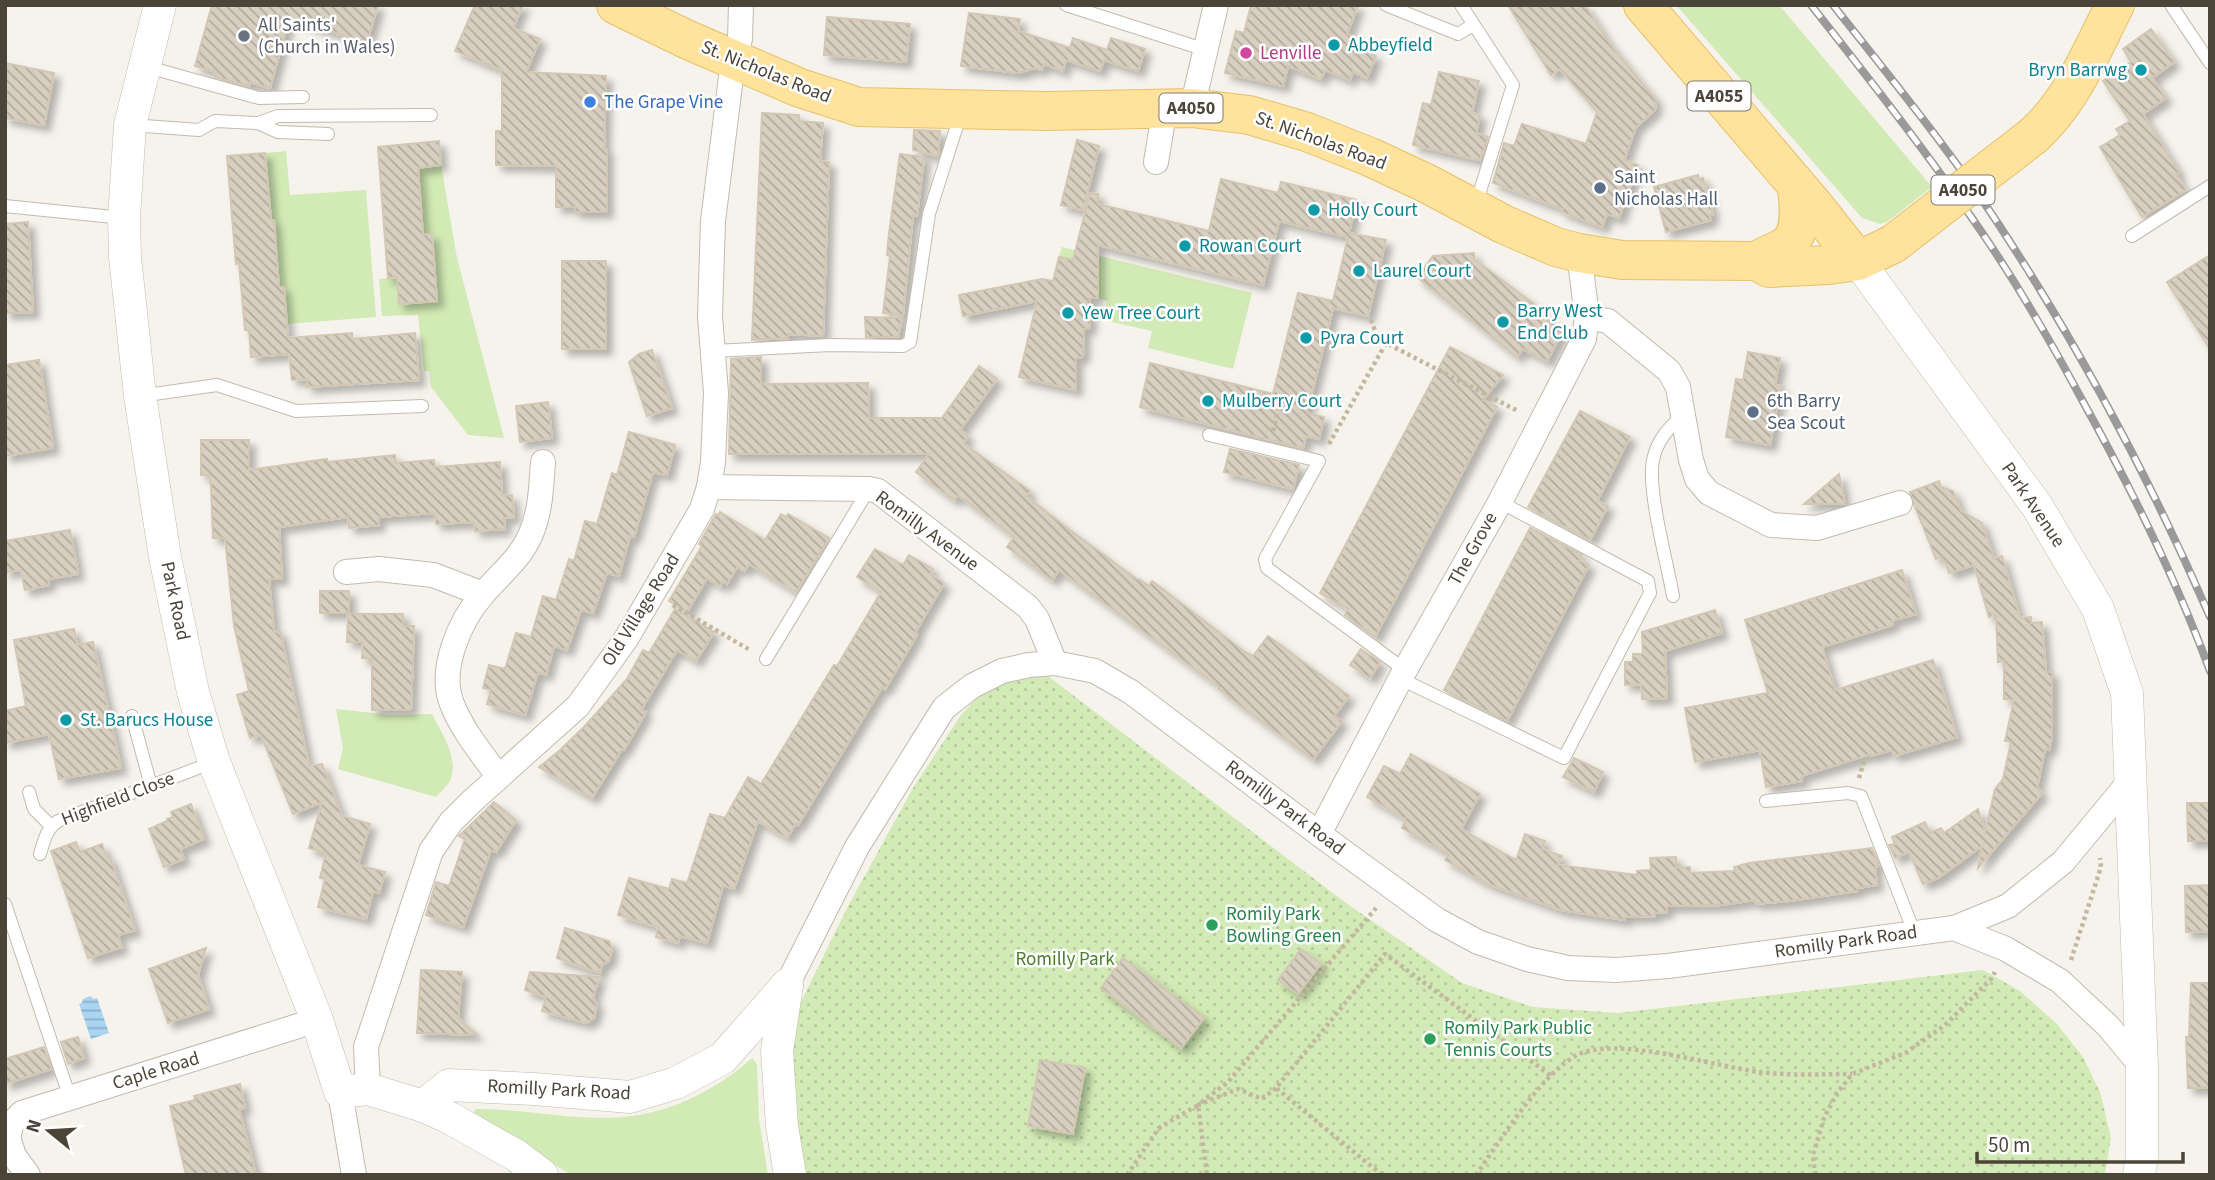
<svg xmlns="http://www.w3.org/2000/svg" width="2215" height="1180" font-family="'Source Sans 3',sans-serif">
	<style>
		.grass { fill: #d2eab5 }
		.park { fill: url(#park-dots) }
		.water { fill: url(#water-rules) }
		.building { fill: url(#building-back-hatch); stroke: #d3c7b4; stroke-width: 2; filter: url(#shadow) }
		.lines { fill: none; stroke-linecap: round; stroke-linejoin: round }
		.service-casing { stroke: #c2bbae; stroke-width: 14 }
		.minor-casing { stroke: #c2bbae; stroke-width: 26 }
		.tertiary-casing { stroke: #c2bbae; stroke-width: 33 }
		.primary-casing { stroke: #e6c16a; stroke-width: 40 }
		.path { stroke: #c4b79f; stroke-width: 4.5; stroke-dasharray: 3.5 3.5; stroke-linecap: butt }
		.service { stroke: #fff; stroke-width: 12 }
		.minor { stroke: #fff; stroke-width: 24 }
		.tertiary { stroke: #fff; stroke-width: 32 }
		.primary { stroke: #ffe39c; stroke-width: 38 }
		.rail-casing { stroke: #9a9a9a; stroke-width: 8 }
		.rail { stroke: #fff; stroke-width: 5; stroke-dasharray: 16; stroke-linecap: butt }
		.primary-bridge-casing { stroke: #e6c16a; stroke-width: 40; stroke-linecap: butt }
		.primary-bridge { stroke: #ffe39c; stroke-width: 38 }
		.worship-dot { fill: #6b7280; stroke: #fff; stroke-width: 2.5 }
		.culture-dot { fill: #0f9aa8; stroke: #fff; stroke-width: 2.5 }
		.hotel-dot { fill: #d1479c; stroke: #fff; stroke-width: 2.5 }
		.shop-dot { fill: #3f7fe0; stroke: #fff; stroke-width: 2.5 }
		.service-dot { fill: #5c6f8a; stroke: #fff; stroke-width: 2.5 }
		.leisure-dot { fill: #2e9e5b; stroke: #fff; stroke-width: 2.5 }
		.labels { text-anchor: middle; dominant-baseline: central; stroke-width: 5; stroke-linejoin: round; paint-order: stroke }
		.shield { fill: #fff; stroke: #817c74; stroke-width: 2 }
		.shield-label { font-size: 18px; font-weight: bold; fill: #4b4439 }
		.worship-label { font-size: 19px; fill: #5b616d; stroke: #fff; text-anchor: start }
		.culture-label { font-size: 19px; fill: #0d838f; stroke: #fff; text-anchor: start }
		.hotel-label { font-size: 19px; fill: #b23c85; stroke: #fff; text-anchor: start }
		.street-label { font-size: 19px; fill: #4b4439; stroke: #fff }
		.shop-label { font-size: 19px; fill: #366cbe; stroke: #fff; text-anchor: start }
		.service-label { font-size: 19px; fill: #4e5e75; stroke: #fff; text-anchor: start }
		.leisure-label { font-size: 19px; fill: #27864d; stroke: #fff; text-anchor: start }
		.park-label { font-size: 19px; fill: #4a7f2a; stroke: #fff }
	</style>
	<defs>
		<pattern id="park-dots" width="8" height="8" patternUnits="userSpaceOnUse" patternTransform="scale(1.75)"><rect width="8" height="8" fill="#d2eab5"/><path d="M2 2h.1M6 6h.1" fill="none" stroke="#b6ca9c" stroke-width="1.8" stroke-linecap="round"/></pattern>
		<pattern id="water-rules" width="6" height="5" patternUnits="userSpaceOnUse" patternTransform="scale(1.75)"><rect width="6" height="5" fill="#a9d4f2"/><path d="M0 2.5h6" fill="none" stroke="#8caec5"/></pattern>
		<pattern id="building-back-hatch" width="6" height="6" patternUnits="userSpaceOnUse" patternTransform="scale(1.75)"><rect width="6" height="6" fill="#d8cfc1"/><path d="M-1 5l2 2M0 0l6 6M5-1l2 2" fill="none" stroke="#b1aa9e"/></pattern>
		<filter id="shadow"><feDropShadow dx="6" dy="6" stdDeviation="3.5" flood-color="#0004"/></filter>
	</defs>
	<rect width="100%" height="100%" fill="#f6f3ec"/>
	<g class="grass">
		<path d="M1676,5H1779L1932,187L1887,222L1880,224L1862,218Z"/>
		<path d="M286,151L290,195L366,190L376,317L287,324L284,287H279L274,221L271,220L265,153Z"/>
		<path d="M441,165L457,258L504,438L468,435L431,387L429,371H424L418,315L382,316L379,279L397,277L399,304L437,301L432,235H423L418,168Z"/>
		<path d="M1062,247L1252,293L1233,369L1148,348L1152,331L1103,320L1107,301L1098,298L1097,266L1059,257Z"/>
		<path d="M336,709L392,715L432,714C442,734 462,762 448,784C445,788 440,793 436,797L338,769L343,748Z"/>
		<path d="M752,1058L757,1064L759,1119L768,1175H572L473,1117L475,1109C525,1108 583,1123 632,1116C676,1110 719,1088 752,1058Z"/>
	</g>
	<path class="park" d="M1040,670L1346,903L1462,983L1533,1007L1618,1013L1983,970L2020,991L2057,1024L2083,1057L2100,1092L2111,1138L2105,1175H804L791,1112L792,1055L797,1010L847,908L913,788L961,715L994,679Z"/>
	<path class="water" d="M90,996L94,999L97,998L109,1033L91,1039L79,1004L82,1003L83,999Z"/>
	<g class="building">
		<path d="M212,5H378L367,42L289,19L270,88L250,82L249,86L215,77L216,72L195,66Z"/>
		<path d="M475,5H523L513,28L540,39L526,72L606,76L604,149H607V212H575V207H556V166L496,165V131H502V70L455,51Z"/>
		<path d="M1251,5H1358L1347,34L1364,40L1360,50L1376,56L1367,78L1353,72L1350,80L1325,70L1321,79L1288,66L1283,86L1225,73L1236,31L1244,33Z"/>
		<path d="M1508,5H1585L1610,44L1656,100L1655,110L1636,127L1624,160L1638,165L1619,218L1607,214L1602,227L1562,212L1563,209L1493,183L1504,143L1514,146L1522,124L1586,144L1597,112L1560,69L1551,75Z"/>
		<path d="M969,13L1020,19L1018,31L1070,48L1073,38L1107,50L1111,38L1145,49L1138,71L1104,60L1100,71L1066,60L1063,71L1044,64L1042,70L1034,68L1018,73L961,66Z"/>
		<path d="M827,17L910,24L906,62L824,55Z"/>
		<path d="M2151,29L2174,62L2152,78L2166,98L2143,114L2179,172L2176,174L2186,190L2142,217L2100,147L2120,135L2116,129L2130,121L2103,81L2131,62L2123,49Z"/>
		<path d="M5,63L54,73L44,125L5,118Z"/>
		<path d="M1439,72L1479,81L1472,113L1480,115L1476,133L1488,137L1480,160L1413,145L1423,103L1431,105Z"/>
		<path d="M762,113L799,115V121L823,123L820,161L829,162L823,336L788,334V338L752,340Z"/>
		<path d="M914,130L940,131L938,156L913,150Z"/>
		<path d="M1077,140L1099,146L1083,210L1061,205Z"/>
		<path d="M439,141L441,165L418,168L423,235L432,234L437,301L399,304L397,277L388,278L378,147Z"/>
		<path d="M265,153L271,220H274L279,287H284L288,338L352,333V339L415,333L419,380L307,387V379L292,380L289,354L251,357L249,330H245L239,263L236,264L227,156Z"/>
		<path d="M900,154L924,157L917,216L913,215L903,315L883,313L890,256L887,255L889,233Z"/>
		<path d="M1698,175L1699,179L1703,178L1713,215H1709L1711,220L1666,232L1654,187Z"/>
		<path d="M1221,179L1278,193L1281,182L1357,200L1349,233L1386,240L1368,316L1333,308L1307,413L1324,417L1319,439L1306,436L1303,448L1140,407L1150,363L1273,394L1298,293L1333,301L1348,237L1279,221L1263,285L1098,245V298H1090V328L1084,329L1083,357L1076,358V390L1019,377L1037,301L963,316L959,295L1042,279L1053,281L1059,257L1073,260L1090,193L1098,194V204L1209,231Z"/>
		<path d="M28,222L33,312L5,313V224Z"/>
		<path d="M1474,253V259L1538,307L1536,310L1563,331L1547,361L1523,349L1517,357L1417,277L1433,256Z"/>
		<path d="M2210,255V349L2167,282Z"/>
		<rect x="562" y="261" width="44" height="88"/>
		<path d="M865,317L902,318L898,337H866Z"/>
		<path d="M1450,347L1503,375L1483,400L1497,407L1375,637L1345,615L1348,609L1320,593Z"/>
		<path d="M652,350L672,408L647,416L629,362L639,354Z"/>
		<path d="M1748,352L1780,358L1775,385L1781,386L1770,445L1726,437L1736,379L1743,380Z"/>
		<path d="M761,357V384L868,383L869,418H942L979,366L997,379L960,430L968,436L963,443L1030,491L1026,496L1070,530L1138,580L1139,579L1149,586L1152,581L1245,652L1253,656L1268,636L1349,696L1334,716L1342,721L1313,759L1238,704L1218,688L1219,687L1059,570L1052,580L1007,547L1014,537L958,495L954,500L916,472L929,454H729L731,359Z"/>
		<path d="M39,360L53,448L5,456V365Z"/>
		<path d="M548,402L552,438L520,442L516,406Z"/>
		<path d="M1580,411L1630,437L1597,501L1608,506L1590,540L1528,507Z"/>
		<path d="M629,432L675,445L667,475L653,472L634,537L630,536L619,576L607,573L593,613L581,610L567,650L554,646L546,675L538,672L525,715L487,704L491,690L483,688L489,665L505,669L516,633L531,637L543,596L556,600L569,559L574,561L585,521L597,524L612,473L617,475Z"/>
		<path d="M201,440H249V470L327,459V462L395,455L396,463L434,460L435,467L500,462L502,496L512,495L514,517L504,518L505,529L475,531L474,522L436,524L435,513L378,517L379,525L349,528L348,517L279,527L282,579H269L274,632L280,631L309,766L322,764L342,816L370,824L358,865L385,872L379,893L373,891L366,919L318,907L325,879L320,878L326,853L309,848L322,802L293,814L261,735L250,738L237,695L249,691L234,625L225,538H213L211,486L209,475H201Z"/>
		<path d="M1230,449L1299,465L1293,489L1224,472Z"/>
		<path d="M1839,474L1845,504H1804Z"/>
		<path d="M1939,481L1941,487L1953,491L1961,511L1982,523L1994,559L2002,556L2020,618L2031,617V623L2042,622L2046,672H2052V738L2049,750L2045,749L2037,788L2042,793L1978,868L1982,846L1938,878L1923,884L1909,852L1895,858L1889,845L1895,844L1892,837L1925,822L1930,833L1941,828L1944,833L1978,809L1985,832L1995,789L2003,779L2011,742L2005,741L2014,700L2004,699V661L1998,662L1996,615L1989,617L1974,565L1949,573L1945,561L1943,562L1941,557L1936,559L1915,507L1910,492Z"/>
		<path d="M720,512L765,540L781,514L786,517L788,514L829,538L796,592L749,564L744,571L737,567L727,584L723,581L720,586L707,578L687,612L669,601L702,546L699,544L716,514L718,516Z"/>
		<path d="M1530,528L1582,555L1579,560L1589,565L1507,721L1444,690Z"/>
		<path d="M70,530L78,574L48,579L49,585L25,590L21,570L5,572V541Z"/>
		<path d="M875,549L903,565L909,555L933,569L930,574L944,583L915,633L917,635L885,689L882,687L798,825L796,823L787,838L758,821L734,889L723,885L707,943L680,936L678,943L656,937L658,927L618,915L629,878L669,889L672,879L687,883L710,814L725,818L748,777L761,784L834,665L837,666L881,592L857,577Z"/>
		<path d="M1902,570L1916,614L1891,621L1893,625L1822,647L1835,690L1933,660L1957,737L1894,756L1892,750L1871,756V754L1801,776L1802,781L1766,787L1760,750L1695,762L1685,708L1768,693L1745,620Z"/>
		<rect x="320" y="591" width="29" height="22"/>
		<path d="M675,609L714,632L696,661L677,650L641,710L646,712L624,750L622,749L592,798L539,767L559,751L584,727L627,679L643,650L649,653Z"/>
		<path d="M1715,610L1722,633L1665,651L1667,698L1642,699L1641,684L1625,685V662H1633V654H1643L1642,632Z"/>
		<path d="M348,614H403V626H414L411,710H372V659L362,658L363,642H347Z"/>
		<path d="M74,629L77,645L93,642L121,768L59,779L49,734L5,743V711L26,706L14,640Z"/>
		<path d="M1361,649L1380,662L1370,678L1350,665Z"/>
		<path d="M1411,754L1480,794L1461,829L1516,860L1525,834L1545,841L1542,849L1562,856L1558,865L1637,875V871L1651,870L1650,858L1676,857V868L1690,867V873L1735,871L1734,867L1749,863L1872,848L1879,866L1875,867L1877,885L1858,888V891L1789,901L1755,904V900L1722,905L1667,906V912L1655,913V916L1625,917V920L1561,910L1488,884L1445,860L1449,854L1402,828L1406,819L1367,797L1384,766L1400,774Z"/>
		<path d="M1574,758L1603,772L1594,792L1563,777Z"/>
		<path d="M494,802L516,820L496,852L491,850L463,927L426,915L436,882L449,886L465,839L459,836Z"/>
		<path d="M2187,803H2210V841H2188Z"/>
		<path d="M191,804L204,839L180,849L184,859L164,867L149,829L167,821V819L173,817L171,812Z"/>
		<path d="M76,842L80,852L102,844L107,858L110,857L135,930L118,935L122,947L88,958L51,851Z"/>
		<path d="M2210,885V931L2186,932L2185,886Z"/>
		<path d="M565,928L609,941L612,948L609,961L602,965L600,973L557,958Z"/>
		<path d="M206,948L198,975L209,1009L168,1023L149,969Z"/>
		<path d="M1301,949L1321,964L1298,994L1278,980Z"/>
		<path d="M1123,958L1204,1018L1181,1048L1101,988Z"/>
		<path d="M421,970L462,972L458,1018L477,1035L417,1033Z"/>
		<path d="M530,972L599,977L593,998L597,1005L594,1018L586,1023L542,1011L546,997L525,990Z"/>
		<path d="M2191,983H2210V1088H2188L2186,1037H2189Z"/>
		<path d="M78,1037L84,1058L68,1064L61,1042Z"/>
		<path d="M44,1047L51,1069L5,1084V1059Z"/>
		<path d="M1040,1060L1085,1068L1073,1134L1028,1126Z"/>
		<path d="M240,1084L245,1108L239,1109L256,1175H186L170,1106L195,1100L194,1096Z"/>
	</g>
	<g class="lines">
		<g class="service-casing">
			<g id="service">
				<path d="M1066,5L1206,50"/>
				<path d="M1386,5L1458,34L1473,25"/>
				<path d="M1461,5L1513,85L1476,204"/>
				<path d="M2171,5L2210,63"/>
				<path d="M144,66L259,98L303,97"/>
				<path d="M258,123L278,132L328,134"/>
				<path d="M131,125L199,130L215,121L258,123L278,116L431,115"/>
				<path d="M5,206L123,218"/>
				<path d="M2132,236L2210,186"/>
				<path d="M713,351L830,345L903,346L910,342L929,214L961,113"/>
				<path d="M140,396L217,385L296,411L422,406"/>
				<path d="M1209,435L1319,461L1265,559L1267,568L1405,670"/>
				<path d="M1673,596C1667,561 1647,491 1653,460C1657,440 1669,427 1684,415"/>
				<path d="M766,659L869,489"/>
				<path d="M1401,679L1564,758L1650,593L1648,581L1500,502"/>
				<path d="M132,716L151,786"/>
				<path d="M29,792L34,809L51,826"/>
				<path d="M1766,801L1848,793L1861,796L1914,932"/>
				<path d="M40,854C44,841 46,829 58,821L214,762"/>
				<path d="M5,904L70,1098"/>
			</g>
		</g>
		<g class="minor-casing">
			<g id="minor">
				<path d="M1192,108L1216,5"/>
				<path d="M1156,162L1165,108"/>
				<path d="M1587,317L1608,321L1669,371L1678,387L1691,460L1697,479L1709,493L1771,525L1817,528L1900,503"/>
				<path d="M709,487L869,489L878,491L1028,607L1037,619L1055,663"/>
				<path d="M346,572L379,569L433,575L483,594"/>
				<path d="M498,776C482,754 462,730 452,704C438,670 460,620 483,594C500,574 519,560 530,536C541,512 541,487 543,462"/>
				<path d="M1319,834L1405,670L1500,502L1584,339L1587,317L1579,253"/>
				<path d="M1954,928L2008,906L2063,862L2130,781"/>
				<path d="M787,985L857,847L944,708L972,686L1002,671L1029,665L1055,663L1095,671L1131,692L1319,834L1437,920L1478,942L1527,959L1568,968L1616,970L1668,966L1954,928L2006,949L2060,981L2108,1026L2142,1067"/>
				<path d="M368,1089L366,1047L431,851L451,822L471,802L578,706L626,639L702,509L709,487L713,462L716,393L710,316L713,221L731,77L740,39L741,5"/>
				<path d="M340,1092L354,1175"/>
				<path d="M8,1137L12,1123L22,1113L317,1020"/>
				<path d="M8,1137L14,1156L28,1175"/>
			</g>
		</g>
		<g class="tertiary-casing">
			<g id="tertiary">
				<path d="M160,5L130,125L124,218L125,257L140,396L165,557L193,692L214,762L317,1020L340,1092L368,1089L423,1106L450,1118L517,1156L542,1175"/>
				<path d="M1858,261L2037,506L2098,609L2127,693L2142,1067V1156L2139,1175"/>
				<path d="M787,985L777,1051L782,1126L790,1175"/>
				<path d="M423,1106L449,1085L534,1089L630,1097L676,1083L723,1058L787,985"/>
			</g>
		</g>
		<g class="primary-casing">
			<g id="primary">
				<path d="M616,5L688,40L800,88L859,107L1046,111L1192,108L1249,115L1307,132L1370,157L1426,183L1503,224L1556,247L1579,253L1622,260L1757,261L1769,268L1829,265L1858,261L1893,244"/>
				<path d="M1643,5L1812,203L1858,261"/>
				<path d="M2033,136C2072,101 2091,52 2115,5"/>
				<path d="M1757,261C1767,254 1778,252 1787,245C1804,232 1798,204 1797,186"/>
			</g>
		</g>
		<g class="path">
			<path d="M1371,320L1378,339L1386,343"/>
			<path d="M1273,431L1280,401"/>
			<path d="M1329,444L1386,343L1518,411"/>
			<path d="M673,605L750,650"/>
			<path d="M1859,778L1864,761"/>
			<path d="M2071,960L2101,867L2100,858"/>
			<path d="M1276,1088L1262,1099L1238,1089L1198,1105L1228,1082L1376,908"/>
			<path d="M1127,1175L1159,1128L1198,1105L1207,1175"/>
			<path d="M1382,1175L1276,1088L1385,954L1550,1075"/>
			<path d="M1476,1175C1501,1140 1539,1077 1575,1056C1614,1034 1715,1067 1760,1072C1791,1076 1821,1074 1852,1074"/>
			<path d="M1815,1175L1813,1155L1824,1118L1837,1093L1852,1074L1905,1053L1944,1026L1992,978L1995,972"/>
		</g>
		<use href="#service" class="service"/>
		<use href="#minor" class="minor"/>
		<use href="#tertiary" class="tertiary"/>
		<use href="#primary" class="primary"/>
		<g class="rail-casing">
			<g id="rail">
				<path d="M1811,5C1870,80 1929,155 1983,234C2019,287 2051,342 2081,398C2130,486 2175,576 2210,671"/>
				<path d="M1833,5C1890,77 1949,149 1999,225C2081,350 2151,481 2210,617"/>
			</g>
		</g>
		<use href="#rail" class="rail"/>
		<g class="primary-bridge-casing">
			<path id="primary-bridge" d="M1893,244L2033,136"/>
		</g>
		<use href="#primary-bridge" class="primary-bridge"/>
	</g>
	<circle class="worship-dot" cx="244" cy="36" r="7"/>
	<g class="culture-dot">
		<circle cx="1334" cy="45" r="7"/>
		<circle cx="2141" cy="70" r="7"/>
		<circle cx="1314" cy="210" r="7"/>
		<circle cx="1185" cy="246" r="7"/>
		<circle cx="1359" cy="271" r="7"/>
		<circle cx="1068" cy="313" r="7"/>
		<circle cx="1503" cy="322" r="7"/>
		<circle cx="1306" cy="338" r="7"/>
		<circle cx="1208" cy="401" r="7"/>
		<circle cx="66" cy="720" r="7"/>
	</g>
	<circle class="hotel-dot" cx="1246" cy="53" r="7"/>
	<circle class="shop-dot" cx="590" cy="102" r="7"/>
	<g class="service-dot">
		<circle cx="1600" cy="188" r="7"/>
		<circle cx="1753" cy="412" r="7"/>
	</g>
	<g class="leisure-dot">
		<circle cx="1212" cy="925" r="7"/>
		<circle cx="1430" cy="1039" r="7"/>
	</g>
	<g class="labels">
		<g class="shield">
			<rect x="1687.5" y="81.5" width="63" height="29" rx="5"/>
			<rect x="1159.5" y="93.5" width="63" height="29" rx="5"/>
			<rect x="1931.5" y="175.5" width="63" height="29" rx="5"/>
		</g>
		<g class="shield-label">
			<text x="1719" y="96">A4055</text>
			<text x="1191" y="108">A4050</text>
			<text x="1963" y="190">A4050</text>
		</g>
		<g class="worship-label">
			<text x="258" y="25">All Saints'<tspan x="258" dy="22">(Church in Wales)</tspan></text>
		</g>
		<g class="culture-label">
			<text x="1348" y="45">Abbeyfield</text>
			<text x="2127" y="70" text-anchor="end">Bryn Barrwg</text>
			<text x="1328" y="210">Holly Court</text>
			<text x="1199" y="246">Rowan Court</text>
			<text x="1373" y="271">Laurel Court</text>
			<text x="1517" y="311">Barry West<tspan x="1517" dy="22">End Club</tspan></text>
			<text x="1082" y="313">Yew Tree Court</text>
			<text x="1320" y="338">Pyra Court</text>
			<text x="1222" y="401">Mulberry Court</text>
			<text x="80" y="720">St. Barucs House</text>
		</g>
		<g class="hotel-label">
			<text x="1260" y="53">Lenville</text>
		</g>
		<g class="street-label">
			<text transform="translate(766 72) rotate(22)">St. Nicholas Road</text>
			<text transform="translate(1321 141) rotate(20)">St. Nicholas Road</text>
			<text transform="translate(2033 505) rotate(56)">Park Avenue</text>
			<text transform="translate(927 531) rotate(36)">Romilly Avenue</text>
			<text transform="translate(1473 549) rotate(-61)">The Grove</text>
			<text transform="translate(175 601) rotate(78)">Park Road</text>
			<text transform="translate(641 610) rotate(-58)">Old Village Road</text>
			<text transform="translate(118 799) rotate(-21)">Highfield Close</text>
			<text transform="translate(1285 808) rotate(37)">Romilly Park Road</text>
			<text transform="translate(1846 942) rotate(-8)">Romilly Park Road</text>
			<text transform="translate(156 1071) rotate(-17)">Caple Road</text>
			<text transform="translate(559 1090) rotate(3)">Romilly Park Road</text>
		</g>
		<g class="shop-label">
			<text x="604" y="102">The Grape Vine</text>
		</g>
		<g class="service-label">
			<text x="1614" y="177">Saint<tspan x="1614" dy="22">Nicholas Hall</tspan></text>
			<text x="1767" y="401">6th Barry<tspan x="1767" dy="22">Sea Scout</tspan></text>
		</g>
		<g class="leisure-label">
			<text x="1226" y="914">Romily Park<tspan x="1226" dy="22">Bowling Green</tspan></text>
			<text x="1444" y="1028">Romily Park Public<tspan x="1444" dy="22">Tennis Courts</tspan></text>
		</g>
		<g class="park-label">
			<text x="1065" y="959">Romilly Park</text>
		</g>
	</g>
	<rect width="2215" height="1180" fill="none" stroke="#4b4439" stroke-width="14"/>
	<g transform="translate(49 1131) rotate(288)" stroke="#ffffff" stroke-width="5" paint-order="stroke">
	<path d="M0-5L12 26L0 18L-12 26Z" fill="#4b4439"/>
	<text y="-10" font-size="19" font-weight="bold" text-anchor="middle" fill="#4b4439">N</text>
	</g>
	<path d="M1977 1152v10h206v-10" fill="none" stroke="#4b4439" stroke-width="3.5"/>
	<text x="1988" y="1152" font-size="21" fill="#4b4439" stroke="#ffffff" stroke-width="5" paint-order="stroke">50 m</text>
</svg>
